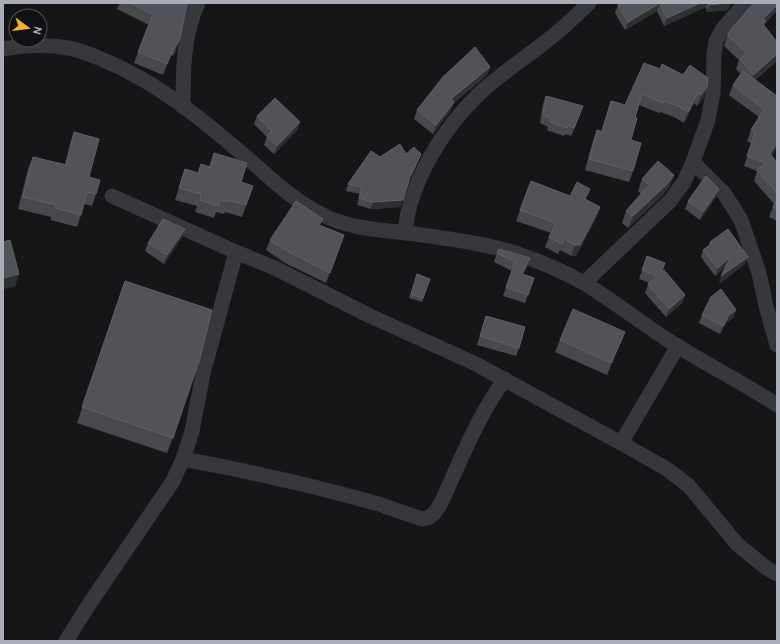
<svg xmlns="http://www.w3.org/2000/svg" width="780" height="644" font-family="Overpass,sans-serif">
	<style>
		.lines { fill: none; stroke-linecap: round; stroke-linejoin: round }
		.minor { stroke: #37383d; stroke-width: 15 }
		.wall { fill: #47494d }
		.shaded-wall { fill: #2f3033 }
		.building { fill: #525359; stroke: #5f6168 }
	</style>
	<rect width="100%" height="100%" fill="#161618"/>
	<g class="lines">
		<g class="minor">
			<path d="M3,49C25,45 46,44 68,48C81,50 94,56 106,61C158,83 203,120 246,157C270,177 291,199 319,213C346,228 378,230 408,233C443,238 478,242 512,252C537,260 561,270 584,283C617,303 646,327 679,347C711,367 745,384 777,405"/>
			<path d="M183,107C183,72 183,35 198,3"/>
			<path d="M693,162L724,193L741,220L759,273L766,306L777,345"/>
			<path d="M112,196L236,252L277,269L370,316L474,363L621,443L667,469L689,486L737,544L765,567L777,574"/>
			<path d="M405,233C409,183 443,128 479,94C499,75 522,60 544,43C560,31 575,17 589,3"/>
			<path d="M584,283L670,201L684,182L693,162L708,120L713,93L714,54L716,41L722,30L745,3"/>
			<path d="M621,443L678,346"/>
			<path d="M183,459C249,471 314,486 379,504C393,509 407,514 422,519C432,518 434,513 440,505C460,462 477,417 505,379"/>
			<path d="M66,641L88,606L173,481L183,459L192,431L203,374L236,252"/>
		</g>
	</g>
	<g class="wall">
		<path d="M120,3H189L185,14L176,50L173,56L171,55L163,75L134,63L149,25L117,9Z"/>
		<path d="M621,3H731L729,8L727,10L707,12L706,7L664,26L657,11L625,30L615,13L618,5Z"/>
		<path d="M777,3V10L765,24L764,26L777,61L755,80L777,96L772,156L777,162V221L769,217L774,204L754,181L757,171L744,166L752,144L747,141L751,130L759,117L729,95L733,85L741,74L736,69L739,60L724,46L728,34Z"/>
		<path d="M490,67L487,75L454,103L451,110L433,134L414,119L417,110Z"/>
		<path d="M660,69L707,87L703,98L697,106L694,103L684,123L674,117L660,112L659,113L639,105L635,117L631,140L633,171L629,182L585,170L593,141L597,130L601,131L611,101L625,105Z"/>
		<path d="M546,96L580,115L571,136L565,134L564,136L547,130L548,127L540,123L543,104Z"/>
		<path d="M257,116L300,122L297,130L274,154L264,145L267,137L254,124Z"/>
		<path d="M74,132L89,177L96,194L92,206L84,204L81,215L77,227L51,220V217L18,209L28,169L33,157L65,164L70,144Z"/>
		<path d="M214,153L241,182L253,186L242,217L225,212L224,214L216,212L214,218L195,212L197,206L175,200L185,169L198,173L209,167Z"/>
		<path d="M406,154H421L409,182L400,207L371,209L357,205L360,194L346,191L348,184L380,157Z"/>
		<path d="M674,175L669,187L663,195L628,228L622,223L626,211L641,194L638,191L642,179Z"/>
		<path d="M531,181L570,196L586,200L600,207L596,218L576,256H571L560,250L558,254L545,247L551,233L516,221Z"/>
		<path d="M719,189L716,197L700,220L685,209L688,201Z"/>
		<path d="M321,226L344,235L326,283L285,263L266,250L270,240Z"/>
		<path d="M182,237L164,264L145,251L148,243Z"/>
		<path d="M710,242L745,264L719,284L727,265L715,276L701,257L703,250L709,245Z"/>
		<path d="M497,253L527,267L523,274L534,278L525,303L503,296L512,271L494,262Z"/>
		<path d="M647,256L661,273L685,295L682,303L666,317L645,293L648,284L650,283L639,279Z"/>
		<path d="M417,274L430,279L422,302L409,298Z"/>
		<path d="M125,281L173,438L167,453L77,423Z"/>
		<path d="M736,310L733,318L726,323L720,334L699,323L702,315Z"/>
		<path d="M486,316L519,348L516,356L477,345Z"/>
		<path d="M625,332L620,344L607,375L555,352L560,340Z"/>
	</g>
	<g class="shaded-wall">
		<path d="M660,3L657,11L625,30L628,22Z"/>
		<path d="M700,3H708L706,7L664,26L667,18Z"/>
		<path d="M725,3H731L729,8L727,10L707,12L709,5Z"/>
		<path d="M777,5V10L765,24L762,31L763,19Z"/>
		<path d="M180,38L176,50L173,56L177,45Z"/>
		<path d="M777,54V61L749,84L753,75Z"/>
		<path d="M490,67L487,75L454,103L451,110L433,134L436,125L451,99Z"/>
		<path d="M707,87L703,98L697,106L701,95Z"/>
		<path d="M698,93L694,103L684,123L688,112Z"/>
		<path d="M300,122L297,130L274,154L277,146Z"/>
		<path d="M777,143V147L767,164L770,154Z"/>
		<path d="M421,154L409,182V177Z"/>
		<path d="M674,175L669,187L663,195L628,228L633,216Z"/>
		<path d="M719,189L716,197L700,220L703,212Z"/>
		<path d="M403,200L400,207L371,209L373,202Z"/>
		<path d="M600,207L596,218L576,256H571L575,245Z"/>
		<path d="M185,229L182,237L164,264L167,255Z"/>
		<path d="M731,256L729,264L715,276L718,268Z"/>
		<path d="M748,257L745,264L719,284L721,276Z"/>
		<path d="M530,258L527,267L519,282L522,274Z"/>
		<path d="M19,274L15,287L3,289V278Z"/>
		<path d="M685,295L682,303L666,317L669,309Z"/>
		<path d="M736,310L733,318L726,323L720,334L723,326L729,315Z"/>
		<path d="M625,332L620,344L607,375L611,363Z"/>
	</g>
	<g class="building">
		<path d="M131,3H188L185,14L180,38L177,45L175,44L167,64L138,52L153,14Z"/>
		<path d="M621,3H700L667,18L660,3L628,22L618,5Z"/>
		<path d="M709,3H725L709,5Z"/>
		<path d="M754,3H777V5L763,19L766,21L763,24L777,42V54L753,75L740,59L747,53L728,36V34L732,28Z"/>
		<path d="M475,47L490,67L451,99L454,102L436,125L417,110L443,77Z"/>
		<path d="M644,63L660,69L662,64L683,75L690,65L708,78L707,87L701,95L698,93L688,112L678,106L664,101L663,103L642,94L635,117L637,118L631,140L641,143L633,171L589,159L597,130L602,132L611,101L625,105Z"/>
		<path d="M743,71L777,96V143L770,154L777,162V193L757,170L766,163L747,156L755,133L751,130L764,109L733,85Z"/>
		<path d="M546,96L583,106L574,128L568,125L567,128L550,122L551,118L543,115Z"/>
		<path d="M275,98L300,122L277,146L267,136L272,131L257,116Z"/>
		<path d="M74,132L99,139L89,177L100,180L96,194L87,192L81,215L55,208L56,205L23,197L33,157L66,165Z"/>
		<path d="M400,144L406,154L414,147L421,154L411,175L409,177V180L403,200L373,202L359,198L362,187L348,184L371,151L380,157Z"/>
		<path d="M214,153L247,163L241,182L253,186L246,205L229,200L228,202L220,200L218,206L200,200L201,194L179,188L185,169L198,173L201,164L210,167Z"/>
		<path d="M658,161L674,175L668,183L633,216L626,211L649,185L642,179Z"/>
		<path d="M706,176L719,189L703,212L688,201Z"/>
		<path d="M531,181L570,196L577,182L590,189L585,199L600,207L580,245H575L564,239L562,244L549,237L556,223L520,210Z"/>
		<path d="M777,199V209L773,207Z"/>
		<path d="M296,201L323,219L319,225L344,235L330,273L289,252L270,240Z"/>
		<path d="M163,219L185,229L167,255L148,243Z"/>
		<path d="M728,229L748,257L721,276L731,256L718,268L703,250L711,244L710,242Z"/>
		<path d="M10,240L19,274L3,278V242Z"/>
		<path d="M499,249L530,258L522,274L534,278L528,295L506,287L515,262L497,253Z"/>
		<path d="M647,256L665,263L661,273L664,270L685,295L669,309L648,284L657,276L642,270Z"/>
		<path d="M417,274L430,279L423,298L411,294Z"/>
		<path d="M125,281L212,310L200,358L173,438L82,407Z"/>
		<path d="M721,289L736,310L729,315L723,326L702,315L711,297Z"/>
		<path d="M573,309L625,332L611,363L560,340Z"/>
		<path d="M486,316L525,327L519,348L480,336Z"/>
	</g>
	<rect width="780" height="644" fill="none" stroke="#a8adb8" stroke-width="8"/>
	<g transform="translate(28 28) rotate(105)"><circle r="19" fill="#111113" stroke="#4d4f55"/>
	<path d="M0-3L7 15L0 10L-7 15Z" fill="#f2b134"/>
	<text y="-6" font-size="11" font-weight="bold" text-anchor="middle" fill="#a8adb8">N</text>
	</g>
</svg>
